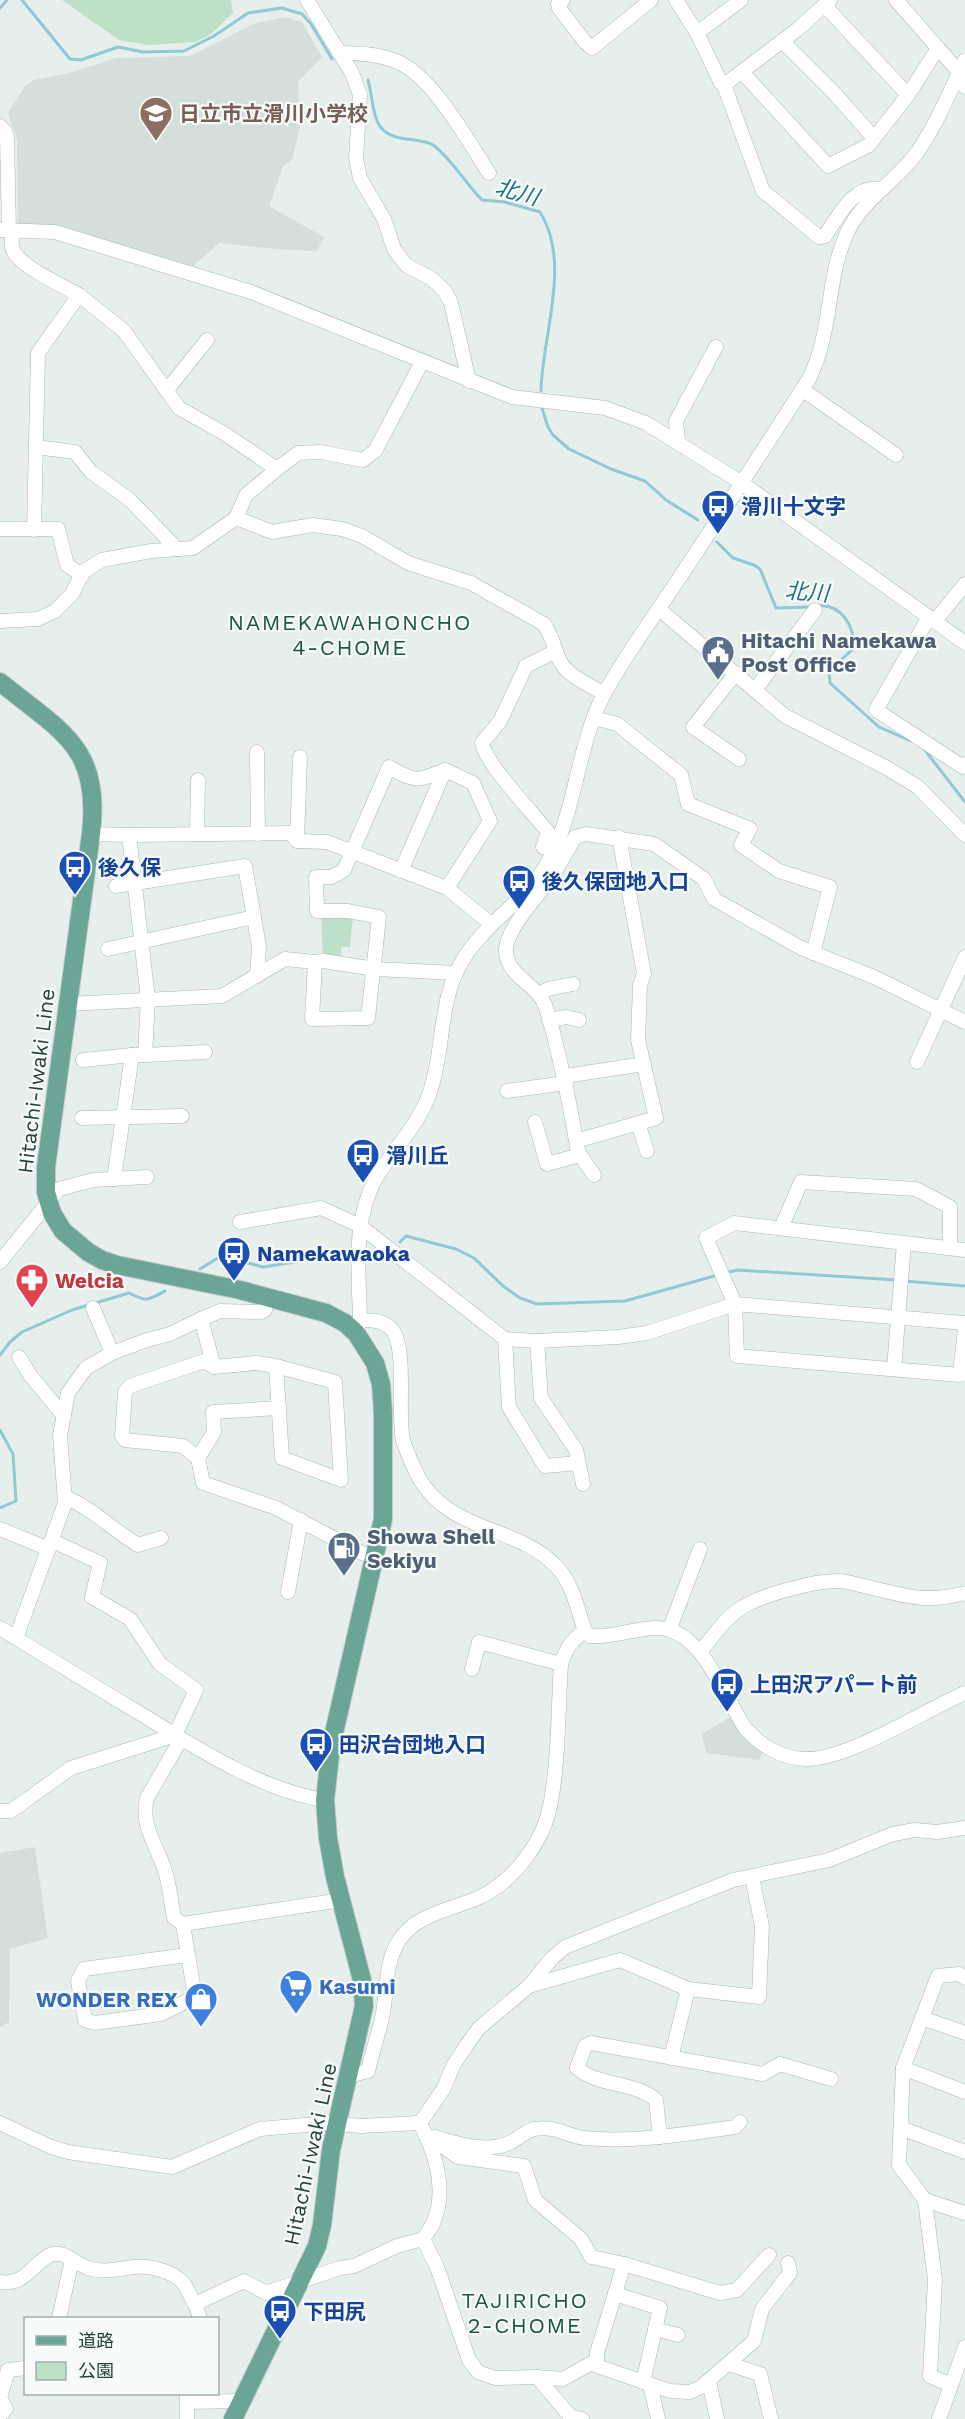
<svg xmlns="http://www.w3.org/2000/svg" width="965" height="2419" font-family="'Work Sans','Noto Sans JP',sans-serif">
	<style>
		.built { fill: #d4dfda }
		.green { fill: #bfe0c8 }
		.lines { fill: none; stroke-linecap: round; stroke-linejoin: round }
		.stream { stroke: #8ec9d4; stroke-width: 3 }
		.minor-casing { stroke: #a8b8b2; stroke-width: 15 }
		.major-casing { stroke: #c2cac8; stroke-width: 20 }
		.minor { stroke: #fff; stroke-width: 14 }
		.major { stroke: #6aa596; stroke-width: 18 }
		.labels { text-anchor: middle; dominant-baseline: central; stroke-width: 4.5; stroke-linejoin: round; paint-order: stroke }
		.education-label { font-size: 21px; font-weight: bold; fill: #785e54; stroke: #f7fbf9; text-anchor: start }
		.transit-label { font-size: 21px; font-weight: bold; fill: #164399; stroke: #f7fbf9; text-anchor: start }
		.service-label { font-size: 21px; font-weight: bold; fill: #4e5e75; stroke: #f7fbf9; text-anchor: start }
		.street-label { font-size: 21px; fill: #24423a; stroke: #f7fbf9 }
		.health-label { font-size: 21px; font-weight: bold; fill: #be3a42; stroke: #f7fbf9; text-anchor: start }
		.shop-label { font-size: 21px; font-weight: bold; fill: #366cbe; stroke: #f7fbf9; text-anchor: start }
		.water-label { font-size: 22px; font-style: italic; fill: #1c6f80; stroke: #f7fbf9 }
		.neighbourhood-label { font-size: 22px; letter-spacing: 1.5px; fill: #1f5548; stroke: #f7fbf9 }
	</style>
	<rect width="100%" height="100%" fill="#e6efeb"/>
	<g class="built">
		<path d="M285,17L302,22L322,57L298,82L300,126L292,160L283,166L269,206L324,237L317,251L275,249L219,243L193,266L187,265L53,228L18,224L17,140L8,113L25,86L34,80L69,73L116,58L190,56L253,24Z"/>
		<path d="M732,1716L763,1751L759,1760L706,1753L702,1734Z"/>
		<path d="M35,1847L48,1938L10,1949L9,2022L0,2027V1853Z"/>
	</g>
	<g class="green">
		<path d="M62,0H231L233,13L211,34L196,42L149,45L119,40Z"/>
		<path d="M321,911L353,915L350,947H341V965L323,961Z"/>
	</g>
	<g class="lines">
		<g class="stream">
			<path d="M22,0L70,59L81,60L118,47L143,52L184,51L214,36L248,13L282,8L302,14L311,24L332,59"/>
			<path d="M0,8L7,0"/>
			<path d="M368,80C376,109 369,135 406,139C414,140 426,141 433,145C452,159 465,183 482,200L505,202L540,212C572,263 542,335 541,391"/>
			<path d="M541,405L548,427L553,435L569,449L611,469L645,481L666,500L698,520"/>
			<path d="M717,542L733,558L754,565L760,569L776,608L811,607"/>
			<path d="M817,606C841,603 856,627 853,649L829,671L830,683L879,727L911,741"/>
			<path d="M924,749L965,802"/>
			<path d="M400,1242L406,1236L456,1249L474,1258L503,1286L520,1298L537,1304L625,1301L718,1275"/>
			<path d="M373,1260L382,1258"/>
			<path d="M200,1269L221,1256L263,1267L301,1261L342,1258"/>
			<path d="M725,1273L737,1270L897,1280"/>
			<path d="M904,1281L965,1286"/>
			<path d="M0,1355L10,1342L22,1332L72,1310L129,1293C147,1302 147,1301 165,1291"/>
			<path d="M0,1430L13,1454L16,1501L0,1508"/>
		</g>
		<g class="minor-casing">
			<g id="minor">
				<path d="M307,0L352,73L360,95L356,158L360,178L384,219L394,249L406,265L432,279L445,291L451,303L469,381"/>
				<path d="M563,0L558,4L559,8L585,42L592,48L651,0"/>
				<path d="M676,0L697,33L741,0"/>
				<path d="M896,0L959,72L965,87"/>
				<path d="M697,33L721,83L724,85L798,29L830,0"/>
				<path d="M782,41L835,94L874,138"/>
				<path d="M339,53C359,53 379,54 398,62C433,77 468,141 489,173"/>
				<path d="M742,72L828,166L869,145L908,95L825,6"/>
				<path d="M724,85L763,191L819,237L825,236C839,215 853,184 882,189"/>
				<path d="M908,95L938,48"/>
				<path d="M0,126L5,131L7,138L9,230"/>
				<path d="M0,230L55,232L251,292L512,397L605,408L646,423L742,483L965,643"/>
				<path d="M12,230C12,238 10,247 15,254C28,270 61,285 79,295L38,353L34,530"/>
				<path d="M79,295L124,331L179,408L225,434L277,469L246,495L236,518"/>
				<path d="M167,390L207,340"/>
				<path d="M803,390L896,455"/>
				<path d="M678,442L676,421L716,347"/>
				<path d="M36,447L75,452L91,472L130,500L177,549"/>
				<path d="M277,469L298,453L320,452L363,460L375,451L422,362"/>
				<path d="M0,529H58L67,565L82,575"/>
				<path d="M659,609L785,716L887,768L918,787L965,835"/>
				<path d="M929,617L876,710L963,767L965,764"/>
				<path d="M0,621L38,619L55,611L72,594L83,572L102,560L151,551L193,548L236,518L272,532L313,525L342,529L362,536L408,563L471,583L544,624C552,636 554,647 559,659C565,675 590,685 604,694"/>
				<path d="M935,621L965,584"/>
				<path d="M736,673L693,727L739,759"/>
				<path d="M755,690L815,610"/>
				<path d="M594,718L617,724L681,775L688,804L750,829L741,845L779,871L830,887L813,953"/>
				<path d="M257,752L258,834"/>
				<path d="M91,834L129,835L148,999L145,1055H132L114,1179"/>
				<path d="M197,834L198,780"/>
				<path d="M129,835L291,833L297,841L327,842L447,888L491,924"/>
				<path d="M297,841L300,757"/>
				<path d="M554,851L543,847L548,832C533,813 485,763 482,743L500,721L526,666L556,651"/>
				<path d="M401,871L445,770L473,783L490,821L447,888"/>
				<path d="M546,874L552,877L575,837L586,834L654,844L704,879L714,899L801,948L874,977L965,1022"/>
				<path d="M552,877C540,893 505,930 506,951C507,976 533,982 543,1001C548,1010 550,1023 553,1032C562,1068 570,1104 576,1141L656,1118L638,1040L640,985L644,974L619,837"/>
				<path d="M116,886L245,866L259,946L257,976"/>
				<path d="M108,949L254,917"/>
				<path d="M315,962L323,961L375,969L456,973"/>
				<path d="M539,995L548,989L573,984"/>
				<path d="M68,1004L222,996L285,959L315,962L312,1019L368,1018L379,917L348,911H317L316,877H332L344,870L389,767C415,782 417,782 445,770"/>
				<path d="M549,1020L566,1017L579,1020"/>
				<path d="M145,1055L205,1052"/>
				<path d="M83,1060L132,1055"/>
				<path d="M917,1062L965,957"/>
				<path d="M565,1076L644,1064"/>
				<path d="M507,1091L566,1083"/>
				<path d="M82,1118L182,1116"/>
				<path d="M535,1122L547,1164L580,1155"/>
				<path d="M638,1123L647,1151"/>
				<path d="M577,1147L580,1155L594,1175"/>
				<path d="M240,1222L321,1208L360,1226L505,1339L537,1341L618,1337L647,1333L735,1304L965,1323"/>
				<path d="M781,1228L801,1182L916,1189L950,1207V1248"/>
				<path d="M965,1250L734,1223L706,1238L735,1304L737,1356L960,1375L965,1328"/>
				<path d="M0,1262L59,1189L93,1180L147,1177"/>
				<path d="M93,1308L112,1353"/>
				<path d="M201,1319L220,1311L261,1312L265,1310L268,1297"/>
				<path d="M360,1320C373,1320 384,1320 393,1331C407,1351 397,1413 403,1440C407,1453 413,1466 419,1478C451,1533 515,1525 555,1565C573,1583 577,1608 585,1631L590,1636C610,1638 633,1629 654,1628C700,1625 723,1694 745,1728C760,1745 781,1758 805,1759C848,1760 923,1711 965,1693"/>
				<path d="M356,1333L360,1320C359,1272 352,1222 376,1178C393,1149 419,1125 430,1092C445,1048 438,998 464,958C487,921 527,900 548,862C576,812 577,746 604,694C626,654 655,615 680,577C724,511 766,445 809,379C833,331 826,278 847,233C862,200 895,182 916,154C936,126 950,91 965,60"/>
				<path d="M505,1339L509,1407L545,1466L578,1463"/>
				<path d="M537,1341L541,1398L576,1450L583,1484"/>
				<path d="M19,1357L30,1375L64,1416"/>
				<path d="M214,1367L204,1361L130,1386L125,1392L122,1436L125,1440L183,1446L198,1458L203,1483L276,1508L362,1553L375,1557"/>
				<path d="M894,1369L904,1243"/>
				<path d="M198,1458L214,1432L213,1412L279,1408"/>
				<path d="M65,1497C92,1508 113,1530 138,1545L161,1538"/>
				<path d="M0,1529L49,1549"/>
				<path d="M288,1592L301,1520"/>
				<path d="M0,1628C45,1656 91,1684 136,1711C192,1745 261,1791 325,1800"/>
				<path d="M670,1628L700,1549"/>
				<path d="M16,1638L65,1503L60,1435L68,1393L86,1368L112,1353L147,1340L170,1334L201,1319L214,1367L257,1363L276,1366L282,1458L341,1480L335,1382L276,1366"/>
				<path d="M700,1652C713,1637 724,1619 741,1608C761,1595 824,1577 847,1582C890,1591 921,1606 965,1593"/>
				<path d="M472,1669L479,1642L561,1664"/>
				<path d="M181,1739L147,1798C140,1826 157,1845 165,1871C170,1886 171,1903 174,1918L183,1924L341,1900"/>
				<path d="M0,1811H11L71,1768L175,1735L196,1690L160,1664L130,1619L92,1597L100,1563L53,1541"/>
				<path d="M183,1924L195,1997L161,2014L95,2023L85,2020L78,1981L84,1969L187,1955"/>
				<path d="M529,1986L620,1960L688,1989L759,1997L762,1926L752,1877"/>
				<path d="M922,2018L938,1976L959,1974L965,1978"/>
				<path d="M671,2058L688,1989"/>
				<path d="M903,2068L965,2092"/>
				<path d="M349,2076L368,2071C372,2053 378,2035 382,2018C388,1991 384,1963 400,1939C418,1913 454,1909 480,1897C515,1880 545,1840 551,1801C559,1757 558,1709 561,1664C566,1649 571,1640 585,1631"/>
				<path d="M0,2123L51,2147L68,2152L172,2167L260,2129L328,2123L361,2126L420,2123L425,2134L458,2157L524,2166L535,2200L581,2239L591,2257L624,2264L720,2293L737,2290L769,2255"/>
				<path d="M420,2123L444,2088L453,2066L466,2046L479,2028L529,1986L552,1958L565,1947L733,1880L829,1860L893,1834L915,1830L937,1832L965,1828"/>
				<path d="M901,2128L965,2152"/>
				<path d="M425,2134C437,2159 445,2191 435,2218C433,2226 427,2233 423,2239L437,2267L469,2360L478,2372L495,2378L537,2377L570,2416L582,2419"/>
				<path d="M435,2137C458,2144 489,2154 511,2142C519,2138 527,2130 535,2129C553,2125 568,2136 584,2138C634,2143 685,2134 735,2127L740,2122"/>
				<path d="M660,2137L656,2100C634,2081 599,2087 577,2068L585,2046L591,2043L763,2074L780,2064L831,2079"/>
				<path d="M925,2200L965,2213"/>
				<path d="M624,2264L597,2353V2366L670,2391L690,2392L701,2387L754,2341L762,2309L790,2273L788,2263"/>
				<path d="M0,2282C25,2286 31,2265 50,2255C63,2249 76,2264 88,2268C103,2273 118,2269 133,2267C148,2265 174,2271 184,2284C188,2290 191,2298 195,2304"/>
				<path d="M615,2294L660,2308L643,2382"/>
				<path d="M59,2318L72,2260"/>
				<path d="M200,2318L195,2304L244,2281L266,2293L340,2268L354,2266L397,2246L423,2239"/>
				<path d="M655,2329L678,2335"/>
				<path d="M729,2364L760,2374L771,2419"/>
				<path d="M537,2377L563,2379L597,2360"/>
				<path d="M709,2381L717,2419"/>
				<path d="M650,2384L658,2419"/>
				<path d="M951,2385L930,2376L935,2280L925,2200L899,2165L903,2068L922,2018L965,2033"/>
				<path d="M187,2394V2419"/>
				<path d="M188,2402L240,2401"/>
				<path d="M0,2415L6,2409L0,2398L8,2370L26,2368"/>
				<path d="M939,2419L965,2347"/>
			</g>
		</g>
		<g class="major-casing">
			<path id="major" d="M0,682C61,732 101,746 91,834L46,1167V1192L52,1213L63,1231L88,1252L102,1260L117,1265L240,1290L326,1313L345,1323L356,1333L375,1363L381,1384L383,1413V1519L331,1746L325,1800L328,1838L335,1877L362,1980L364,2006L331,2150L322,2225L317,2246L233,2419"/>
		</g>
		<use href="#minor" class="minor"/>
		<use href="#major" class="major"/>
	</g>
	<defs>
		<g id="school-pin" transform="scale(1.725)"><path d="M0 17L-7.5 6A9.5 9.5 0 1 1 7.5 6Z" fill="#8d6e63" stroke="#f7fbf9"/><path d="M0-5L7-2L0 1L-7-2ZM-4 1L0 2.5L4 1V4Q0 6-4 4Z" fill="#fff"/></g>
		<g id="bus-pin" transform="scale(1.725)"><path d="M0 17L-7.5 6A9.5 9.5 0 1 1 7.5 6Z" fill="#1a4fb4" stroke="#f7fbf9"/><path d="M-5-6H5V4H4V6H2V4H-2V6H-4V4H-5ZM-3.5-4V0h7V-4ZM-3.5 1.2v1.5H-2V1.2ZM2 1.2v1.5H3.5V1.2Z" fill="#fff"/></g>
		<g id="civic-pin" transform="scale(1.725)"><path d="M0 17L-7.5 6A9.5 9.5 0 1 1 7.5 6Z" fill="#5c6f8a" stroke="#f7fbf9"/><path d="M-.6-6.5H3V-4.5H.6V-3L4-1V1h2V6H-6V1h2V-1L-.6-3ZM-1.2 2.5V6h2.4V2.5Z" fill="#fff"/></g>
		<g id="pharmacy-pin" transform="scale(1.725)"><path d="M0 17L-7.5 6A9.5 9.5 0 1 1 7.5 6Z" fill="#e0444e" stroke="#f7fbf9"/><path d="M-2-6h4v4h4v4h-4v4h-4v-4h-4v-4h4Z" fill="#fff"/></g>
		<g id="fuel-pin" transform="scale(1.725)"><path d="M0 17L-7.5 6A9.5 9.5 0 1 1 7.5 6Z" fill="#5c6f8a" stroke="#f7fbf9"/><path d="M-5.5-6h7V0h2V4h1.3V-2.5L3-4.5l.8-.8L6-3V5H2.5V1h-1V6h-7ZM-4.2-4.7v3.2H.2V-4.7Z" fill="#fff"/></g>
		<g id="supermarket-pin" transform="scale(1.725)"><path d="M0 17L-7.5 6A9.5 9.5 0 1 1 7.5 6Z" fill="#3f7fe0" stroke="#f7fbf9"/><path d="M-6-5.5h2.5l.6 2H6L4.5 2H-2.5L-4.4-4H-6ZM-1.5 3.2a1.3 1.3 0 1 0 .1 0ZM3 3.2a1.3 1.3 0 1 0 .1 0Z" fill="#fff"/></g>
		<g id="shop-pin" transform="scale(1.725)"><path d="M0 17L-7.5 6A9.5 9.5 0 1 1 7.5 6Z" fill="#3f7fe0" stroke="#f7fbf9"/><path d="M-5-2.5h2.3a2.7 3.5 0 0 1 5.4 0H5L5.5 6h-11ZM-1.5-2.5h3a1.5 2.3 0 0 0-3 0Z" fill="#fff"/></g>
	</defs>
	<g fill-rule="evenodd">
		<use href="#school-pin" x="156" y="113"/>
		<use href="#bus-pin" x="718" y="506"/>
		<use href="#civic-pin" x="718" y="652"/>
		<use href="#bus-pin" x="75" y="867"/>
		<use href="#bus-pin" x="519" y="881"/>
		<use href="#bus-pin" x="363" y="1155"/>
		<use href="#bus-pin" x="234" y="1253"/>
		<use href="#pharmacy-pin" x="32" y="1280"/>
		<use href="#fuel-pin" x="344" y="1548"/>
		<use href="#bus-pin" x="727" y="1684"/>
		<use href="#bus-pin" x="316" y="1744"/>
		<use href="#supermarket-pin" x="296" y="1986"/>
		<use href="#shop-pin" x="201" y="1999"/>
		<use href="#bus-pin" x="280" y="2311"/>
	</g>
	<g class="labels">
		<g class="education-label">
			<text x="179" y="113">日立市立滑川小学校</text>
		</g>
		<g class="transit-label">
			<text x="741" y="506">滑川十文字</text>
			<text x="98" y="867">後久保</text>
			<text x="542" y="881">後久保団地入口</text>
			<text x="386" y="1155">滑川丘</text>
			<text x="257" y="1253">Namekawaoka</text>
			<text x="750" y="1684">上田沢アパート前</text>
			<text x="339" y="1744">田沢台団地入口</text>
			<text x="303" y="2311">下田尻</text>
		</g>
		<g class="service-label">
			<text x="741" y="640">Hitachi Namekawa<tspan x="741" dy="24">Post Office</tspan></text>
			<text x="367" y="1536">Showa Shell<tspan x="367" dy="24">Sekiyu</tspan></text>
		</g>
		<g class="street-label">
			<text transform="translate(36 1081) rotate(-83)">Hitachi-Iwaki Line</text>
			<text transform="translate(310 2154) rotate(-78)">Hitachi-Iwaki Line</text>
		</g>
		<g class="health-label">
			<text x="55" y="1280">Welcia</text>
		</g>
		<g class="shop-label">
			<text x="319" y="1986">Kasumi</text>
			<text x="178" y="1999" text-anchor="end">WONDER REX</text>
		</g>
		<g class="water-label">
			<text transform="translate(517 192) rotate(16)">北川</text>
			<text transform="translate(807 592) rotate(4)">北川</text>
		</g>
		<g class="neighbourhood-label">
			<text x="350" y="622">NAMEKAWAHONCHO<tspan x="350" dy="25">4-CHOME</tspan></text>
			<text x="525" y="2300">TAJIRICHO<tspan x="525" dy="25">2-CHOME</tspan></text>
		</g>
	</g>
	<rect x="24" y="2317" width="195" height="78" fill="#f7fbf9" stroke="#a3b1ad" stroke-width="1.5"/>
	<rect x="36" y="2336" width="30" height="9" fill="#6aa596" stroke="#a3b1ad" stroke-width="1.5"/>
	<text x="78" y="2347" font-size="18" fill="#24423a">道路</text>
	<rect x="36" y="2362" width="30" height="18" fill="#bfe0c8" stroke="#a3b1ad" stroke-width="1.5"/>
	<text x="78" y="2377" font-size="18" fill="#24423a">公園</text>
</svg>
